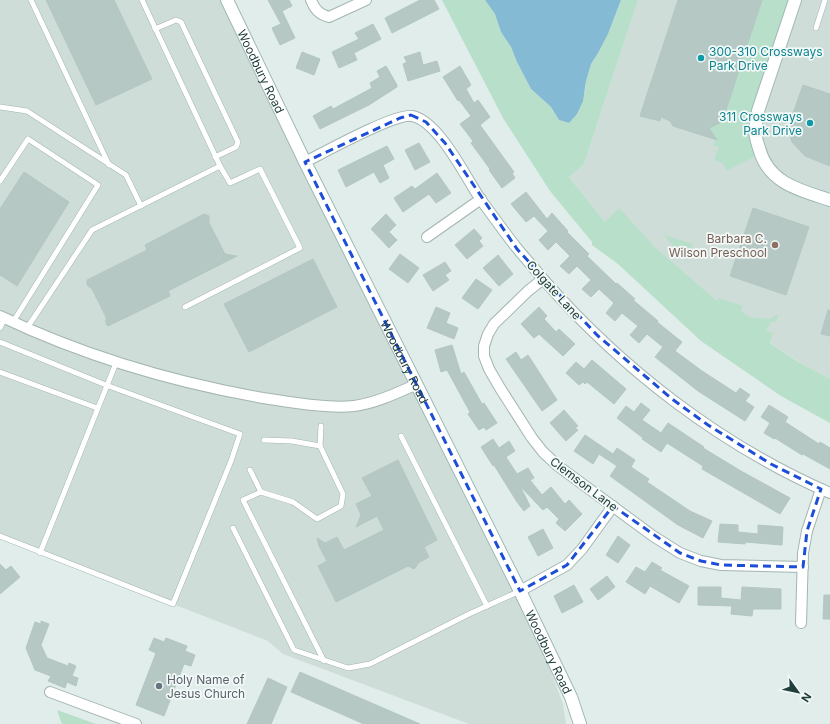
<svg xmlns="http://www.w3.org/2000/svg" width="830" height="724" font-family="Inter,sans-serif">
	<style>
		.built { fill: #cfddd9 }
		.green { fill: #b8dfca }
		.water { fill: #85bad5 }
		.building { fill: #b6c8c3; stroke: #b3c7c2 }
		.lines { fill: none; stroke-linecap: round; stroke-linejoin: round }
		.lane-casing { stroke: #a3b5b2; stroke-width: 6 }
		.street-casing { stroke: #a3b5b2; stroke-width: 12 }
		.secondary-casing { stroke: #9eb9b5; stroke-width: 14 }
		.lane { stroke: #fff; stroke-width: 5 }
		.street { stroke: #fff; stroke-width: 10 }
		.secondary { stroke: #fff; stroke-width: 12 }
		.marked { fill: none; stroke: #1d4ed8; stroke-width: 3; stroke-dasharray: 8 5; stroke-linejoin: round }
		.culture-dot { fill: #0f9aa8; stroke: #f2f9f7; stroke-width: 1.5 }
		.education-dot { fill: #8d6e63; stroke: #f2f9f7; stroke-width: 1.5 }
		.worship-dot { fill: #6b7280; stroke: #f2f9f7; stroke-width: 1.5 }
		.labels { text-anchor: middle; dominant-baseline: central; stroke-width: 3.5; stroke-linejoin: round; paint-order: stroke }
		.culture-label { font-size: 12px; fill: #0d838f; stroke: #f2f9f7; text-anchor: start }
		.street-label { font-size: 12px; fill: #203e3c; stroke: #f2f9f7 }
		.education-label { font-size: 12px; fill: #785e54; stroke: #f2f9f7; text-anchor: end }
		.worship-label { font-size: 12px; fill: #5b616d; stroke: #f2f9f7; text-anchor: start }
	</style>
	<rect width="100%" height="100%" fill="#e1edea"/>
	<g class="built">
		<path d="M0,0H220L280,116L532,621L563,704L566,724H469L283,654L268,641L0,537Z"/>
		<path d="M638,0H830V379L802,364L745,326L647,240L605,222L569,177L584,164Z"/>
	</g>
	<g class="green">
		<path d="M442,0H485L495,14L501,32L511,47L517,62L531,89L551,107L559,120L569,123L585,91L586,81L591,64L598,53L608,34L621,0H638L584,164L569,177L605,222L619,208L655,247L717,301L719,298L743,306L741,311L749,317L770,319L775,315H778L776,322L771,321L766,331L773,333L770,343L800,363L830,379V423L781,396L701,341L618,264L592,245V242L550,191L503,118Z"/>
		<path d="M762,0H792L758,111L760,154L726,171L723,163L714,160L719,147L713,145L716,140L709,128L722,121Z"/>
		<path d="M664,235L693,244L686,261Z"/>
		<path d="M57,710L96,724H62Z"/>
	</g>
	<path class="water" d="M485,0H621L608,34L598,53L591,64L586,81L583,101L577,114L569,123L559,120L551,107L531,89L517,62L511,47L501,32L495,14Z"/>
	<g class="building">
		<path d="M46,0H114L152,79L96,105Z"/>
		<path d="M268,0H289L292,6L282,11L295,38L280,45L272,28L281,24Z"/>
		<path d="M420,0H434L439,9L392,33L385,18Z"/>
		<path d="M678,0H762L722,122L709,128L717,140L673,126L670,121L661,117L660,121L640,116Z"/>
		<path d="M373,24L381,39L354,53L357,60L339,68L332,52L359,39L355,33Z"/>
		<path d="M302,52L320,59L314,75L296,68Z"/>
		<path d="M420,52L423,65L437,61L440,71L408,81L403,64L407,62L404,57Z"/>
		<path d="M386,66L397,85V87L369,105L320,129L313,116L331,106L333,109L372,88L370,83L380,77L377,71Z"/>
		<path d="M460,66L471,85L466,89L474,103L478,100L490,117L480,125L514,172L512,173L515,178L502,188L489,170L490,169L471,143L473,141L460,124L471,116L459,100L458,101L443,77Z"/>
		<path d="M803,85L830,94V166L805,156L792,142L790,135L791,119Z"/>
		<path d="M419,143L430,162L415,170L405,150Z"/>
		<path d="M387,146L394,159L383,165L389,178L380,183L374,172L346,187L338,170Z"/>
		<path d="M24,172L69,202L17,286L0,275V209Z"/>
		<path d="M437,173L451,193L436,203L429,194L403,212L394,198L412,186L415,189Z"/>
		<path d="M526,192L547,219L552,213L568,231L567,232L589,254L587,256L616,284L617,283L635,299L633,300L658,321L657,322L682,342L675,351L702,371L736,393L740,388L750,395L745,401L754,407L745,421L698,391L655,357L663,347L647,334L639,343L630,335L638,326L622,313L615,321L606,313L614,303L599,289L591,297L582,289L591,280L577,266L569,274L560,266L570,256L556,242L548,250L539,240L548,231L534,216L526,222L511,204Z"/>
		<path d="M753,208L809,227L786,295L730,276Z"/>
		<path d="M204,214L209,216V223L225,254L237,256L168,291L170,296L108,326L106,324V317L92,289L87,285V280L147,250L145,245Z"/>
		<path d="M386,214L396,225L389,232L397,240L389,248L371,229Z"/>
		<path d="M474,229L482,238L479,241L483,246L467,259L455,245Z"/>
		<path d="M400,254L419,268L408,283L389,269Z"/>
		<path d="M498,255L513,274L499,286L483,268Z"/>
		<path d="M313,259L337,307L249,352L224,304Z"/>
		<path d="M445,262L451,271L445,275L449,280L433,291L423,275Z"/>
		<path d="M476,279L492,290L478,309L462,298Z"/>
		<path d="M436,307L450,313L446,323L458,328L454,339L427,328Z"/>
		<path d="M539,307L547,316L544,319L556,332L559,329L575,344L563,356L539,334L534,338L521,324Z"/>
		<path d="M828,310H830V336L821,334Z"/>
		<path d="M452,345L461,374L464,372L482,404L484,403L497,423L486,430L484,427L479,430L468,414L470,412L447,370L441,372L435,350Z"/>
		<path d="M516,352L521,360L528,355L557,400L542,411L506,359Z"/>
		<path d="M592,360L626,389L614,404L587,382L585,384L583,382L579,385L566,373L576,362L584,369Z"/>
		<path d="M641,403L650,410L642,420L661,433L668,423L704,447L703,448L741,471L790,498L780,514L702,469L703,466L667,443L661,452L642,439L643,438L617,418L626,406L634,412Z"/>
		<path d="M769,405L788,417L785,422L819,444L820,442L830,448V469L803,454L802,455L775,438L774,439L764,433L770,423L761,417Z"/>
		<path d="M564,410L578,426L575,428L578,430L566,441L550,423Z"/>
		<path d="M585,435L613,454L617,448L635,460L631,467L649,479L647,482L690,511L712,521L703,538L678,525L610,476L617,466L599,454L593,464L574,451Z"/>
		<path d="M493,439L499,448L509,441L515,451L506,457L517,474L528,468L534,478L530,480L542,495L551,487L565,504L569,500L582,514L565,531L556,523L559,519L547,507L543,510L520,486L530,506L524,511L517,502L494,465L493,466L481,447Z"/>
		<path d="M398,460L437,540L424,547L429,557L418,563L416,567L414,569L408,566L336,602L318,566L327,561L319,546L317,538L325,543L337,537L344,550L384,530L377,516L356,527L361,515L356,504L372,496L362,478Z"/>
		<path d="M720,524L738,525V532L758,534V525L783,527L782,545L745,542V544L718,542Z"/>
		<path d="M543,529L553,548L538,556L528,537Z"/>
		<path d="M618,536L630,545L618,563L606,555Z"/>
		<path d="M652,562L662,568L660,570L689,586L679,603L650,586L645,594L626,582L636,567L645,572Z"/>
		<path d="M0,564L6,570L11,566L20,577L0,594Z"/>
		<path d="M607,576L615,587L598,600L590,589Z"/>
		<path d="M574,585L583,602L562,613L554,596Z"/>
		<path d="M698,587H721V598L741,600L742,587L781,589V609H753L752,616L731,614L732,606L698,605Z"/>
		<path d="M824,595H830V619H823Z"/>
		<path d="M41,621L49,624L41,645L47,658L68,666L69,663L76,666L72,676L78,678L76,686L67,682L65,688L48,681L51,676L35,670L26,648L35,622L41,624Z"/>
		<path d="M154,638L164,642L166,638L187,646L185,651L195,655L191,666L184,664L164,716L136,705L156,653L149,650Z"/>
		<path d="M300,672L420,724H364L291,692Z"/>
		<path d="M268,678L287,687L271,724H247Z"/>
	</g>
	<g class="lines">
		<g class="lane-casing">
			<g id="lane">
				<path d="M31,0L109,165"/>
				<path d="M142,0L220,166L230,183L260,169L300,248L185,307"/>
				<path d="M816,28L825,0"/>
				<path d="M155,29L176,20L181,22L238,142L236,147L215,157"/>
				<path d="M0,107L27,111L126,175L141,206"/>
				<path d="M0,181L28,139L98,185L13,322"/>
				<path d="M0,328L5,318"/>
				<path d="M27,328L92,230L220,166"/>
				<path d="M0,342L106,385L240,434L231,461L173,604L0,536"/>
				<path d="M0,372L97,408"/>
				<path d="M321,426L320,446L343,494L341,506L317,519L293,502L261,492L243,500L324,661"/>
				<path d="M401,436L487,606"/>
				<path d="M264,440L292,441L320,446"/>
				<path d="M250,470L261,492"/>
				<path d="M233,528L294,650L348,668L370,664L469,614L520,591"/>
				<path d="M40,553L116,363"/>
			</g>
		</g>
		<g class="street-casing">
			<g id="street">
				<path d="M311,0C315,10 319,14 329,17L366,0"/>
				<path d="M305,162C323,153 395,113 412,116C439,121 466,178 481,200C493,216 504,232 516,247C525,258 534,268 543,279C622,369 720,445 830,493"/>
				<path d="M427,237L481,199"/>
				<path d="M543,279L528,291L494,324L488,334L484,346V356L489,369L500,388L532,438L543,452L558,466L653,536L680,553L701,561L721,565L803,567"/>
				<path d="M0,316C84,356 172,382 263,398C290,402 328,409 354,406C376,403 397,393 417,384"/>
				<path d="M520,591L567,565L582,549L613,506"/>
				<path d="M801,623L803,553L807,531L821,489"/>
				<path d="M50,692L136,724"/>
			</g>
		</g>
		<g class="secondary-casing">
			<g id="secondary">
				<path id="s1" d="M227,0L305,162L520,591L571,697L580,724"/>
				<path d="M795,0L758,111C757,117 756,124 755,130C755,136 757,142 759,148C768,183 799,190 830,200"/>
			</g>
		</g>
		<use href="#lane" class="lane"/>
		<use href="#street" class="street"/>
		<use href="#secondary" class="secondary"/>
	</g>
	<path class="marked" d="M411,115L426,122L445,143L517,249L597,335L672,399L708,425L771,464L821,489L807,531L803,567L721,565L701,561L680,553L613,506L567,565L520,591L305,162L400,118Z"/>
	<g class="culture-dot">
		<circle cx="701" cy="58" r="4"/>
		<circle cx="810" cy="123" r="4"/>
	</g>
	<circle class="education-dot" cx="775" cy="245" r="4"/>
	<circle class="worship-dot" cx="159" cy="686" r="4"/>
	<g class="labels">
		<g class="culture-label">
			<text x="709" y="51">300-310 Crossways<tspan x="709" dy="14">Park Drive</tspan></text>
			<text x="802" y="116" text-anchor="end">311 Crossways<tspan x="802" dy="14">Park Drive</tspan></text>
		</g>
		<g class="street-label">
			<text stroke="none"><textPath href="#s1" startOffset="79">Woodbury Road</textPath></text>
			<text transform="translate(554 290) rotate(48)">Colgate Lane</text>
			<text stroke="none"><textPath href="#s1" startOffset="403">Woodbury Road</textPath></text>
			<text transform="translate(584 484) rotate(37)">Clemson Lane</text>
			<text stroke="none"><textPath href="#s1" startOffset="727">Woodbury Road</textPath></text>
		</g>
		<g class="education-label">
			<text x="767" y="238">Barbara C.<tspan x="767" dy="14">Wilson Preschool</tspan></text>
		</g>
		<g class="worship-label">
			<text x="167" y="679">Holy Name of<tspan x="167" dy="14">Jesus Church</tspan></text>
		</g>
	</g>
	<g transform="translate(798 692) rotate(123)" stroke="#f2f9f7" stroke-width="3" paint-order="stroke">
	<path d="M0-3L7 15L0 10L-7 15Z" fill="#203e3c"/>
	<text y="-6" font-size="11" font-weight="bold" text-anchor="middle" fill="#203e3c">N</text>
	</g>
</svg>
